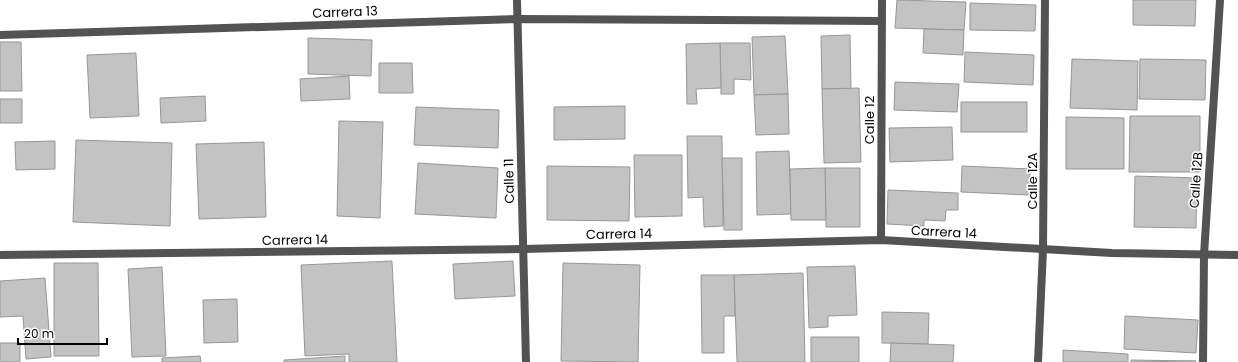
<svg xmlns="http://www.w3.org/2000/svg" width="1238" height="362" font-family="Poppins,sans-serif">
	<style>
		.building { fill: #c3c3c3; stroke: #979797 }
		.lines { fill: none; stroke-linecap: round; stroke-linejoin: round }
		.street { stroke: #535353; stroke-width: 8 }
		.labels { text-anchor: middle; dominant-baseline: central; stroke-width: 3; stroke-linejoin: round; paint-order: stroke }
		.street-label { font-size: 13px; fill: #000; stroke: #fff }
	</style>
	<rect width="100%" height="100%" fill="#fff"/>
	<g class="building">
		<path d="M897,0L966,2L964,30L895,28Z"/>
		<path d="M1133,0H1196L1195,26L1133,25Z"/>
		<path d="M970,3L1036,5L1035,31L970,30Z"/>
		<path d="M924,29L964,30L963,55L923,53Z"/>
		<path d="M850,35L851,89H822L821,36Z"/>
		<path d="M785,36L788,94L754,95L752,37Z"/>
		<path d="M308,38L372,40L371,76L308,74Z"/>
		<path d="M0,42H21L22,91H0Z"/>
		<path d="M720,43H750L751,80L734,79V94H721Z"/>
		<path d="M720,43L721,88L696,89L697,104H687L686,44Z"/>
		<path d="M965,52L1034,55L1033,85L964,82Z"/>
		<path d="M136,53L139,116L90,118L87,55Z"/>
		<path d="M1072,59L1138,61L1137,110L1070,108Z"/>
		<path d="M1140,59L1206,60L1205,100L1139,99Z"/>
		<path d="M379,63H412L413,93H379Z"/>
		<path d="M349,76L350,99L301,101L300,79Z"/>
		<path d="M895,82L959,84L957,112L894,110Z"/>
		<path d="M859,88L861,162L824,163L822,89Z"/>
		<path d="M788,94L789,134L756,135L754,95Z"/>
		<path d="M205,96L206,121L161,123L160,98Z"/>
		<rect x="0" y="99" width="22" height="24"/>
		<rect x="961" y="102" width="66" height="30"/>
		<path d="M625,106V139L554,140V107Z"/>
		<path d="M416,107L499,110L498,148L414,145Z"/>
		<path d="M1130,116H1200V172H1129Z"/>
		<path d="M1066,117L1124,118V169H1066Z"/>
		<path d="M339,121L383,122L380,218L337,216Z"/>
		<path d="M952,127L953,160L890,162L889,128Z"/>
		<path d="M687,136H722L723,226L704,227L703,197L688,198Z"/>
		<path d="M76,140L172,143L170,226L73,222Z"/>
		<path d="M55,141V169L16,170L15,142Z"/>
		<path d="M264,142L266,217L199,219L196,144Z"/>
		<path d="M789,151L791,214L757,215L756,152Z"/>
		<path d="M634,155H682V216L635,217Z"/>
		<path d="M722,158H742V230H724Z"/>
		<path d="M418,163L498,168L496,218L415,214Z"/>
		<path d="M547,166L630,167L629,221L547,220Z"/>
		<path d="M962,166L1030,169L1029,195L961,192Z"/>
		<path d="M825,168H860V227H826Z"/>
		<path d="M825,168L826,220H791L790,169Z"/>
		<path d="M1135,176L1197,178L1196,228L1134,227Z"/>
		<path d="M888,190L958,193V210H946L945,221L924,220V226L887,224Z"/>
		<path d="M392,261L397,362H349V354L305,356L301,265Z"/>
		<path d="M513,261L515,296L455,299L453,264Z"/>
		<path d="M54,263H98L99,356H54Z"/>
		<path d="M563,263L640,265L638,362L561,361Z"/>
		<path d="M855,266L857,315L828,316V327L809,328L807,267Z"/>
		<path d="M162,267L166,356L132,357L128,269Z"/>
		<path d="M803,273L805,362H737L734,275Z"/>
		<path d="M701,275H734L735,316H724V353H702Z"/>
		<path d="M45,278L51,357L26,359L23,316L0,317V281Z"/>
		<path d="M237,299L238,342L204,343L203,300Z"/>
		<path d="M882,312L929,313L928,344L882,343Z"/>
		<path d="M1125,316L1198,320L1196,353L1124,349Z"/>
		<rect x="811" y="337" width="48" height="25"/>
		<rect x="0" y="343" width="20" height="19"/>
		<path d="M891,343L954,345L953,362H890Z"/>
		<path d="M1063,350L1128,354V362H1063Z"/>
		<path d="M200,356L201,362H162V358Z"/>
		<path d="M345,356V362H284V360Z"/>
		<path d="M1131,360L1196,361L1131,362Z"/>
	</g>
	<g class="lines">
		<g class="street">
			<path d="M517,0L526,362"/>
			<path d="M0,35L517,19L882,21"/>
			<path d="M881,240L882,0"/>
			<path d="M0,255L523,249L881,240L1112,253L1238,255"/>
			<path d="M1038,362L1043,249L1045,0"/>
			<path d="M1203,362L1204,255L1220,0"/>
		</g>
	</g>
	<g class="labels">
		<g class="street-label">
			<text transform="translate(345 12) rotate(-2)">Carrera 13</text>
			<text transform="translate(869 120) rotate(-90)">Calle 12</text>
			<text transform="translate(1196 180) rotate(-86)">Calle 12B</text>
			<text transform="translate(509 181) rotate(-91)">Calle 11</text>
			<text transform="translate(1032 181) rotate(-90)">Calle 12A</text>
			<text transform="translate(944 232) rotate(3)">Carrera 14</text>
			<text transform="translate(619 234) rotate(-1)">Carrera 14</text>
			<text transform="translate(295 240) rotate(-1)">Carrera 14</text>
		</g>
	</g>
	<path d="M18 338v6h89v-6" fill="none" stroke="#000000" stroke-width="2"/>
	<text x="24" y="338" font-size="12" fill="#000000" stroke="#ffffff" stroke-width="3" paint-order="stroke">20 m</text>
</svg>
